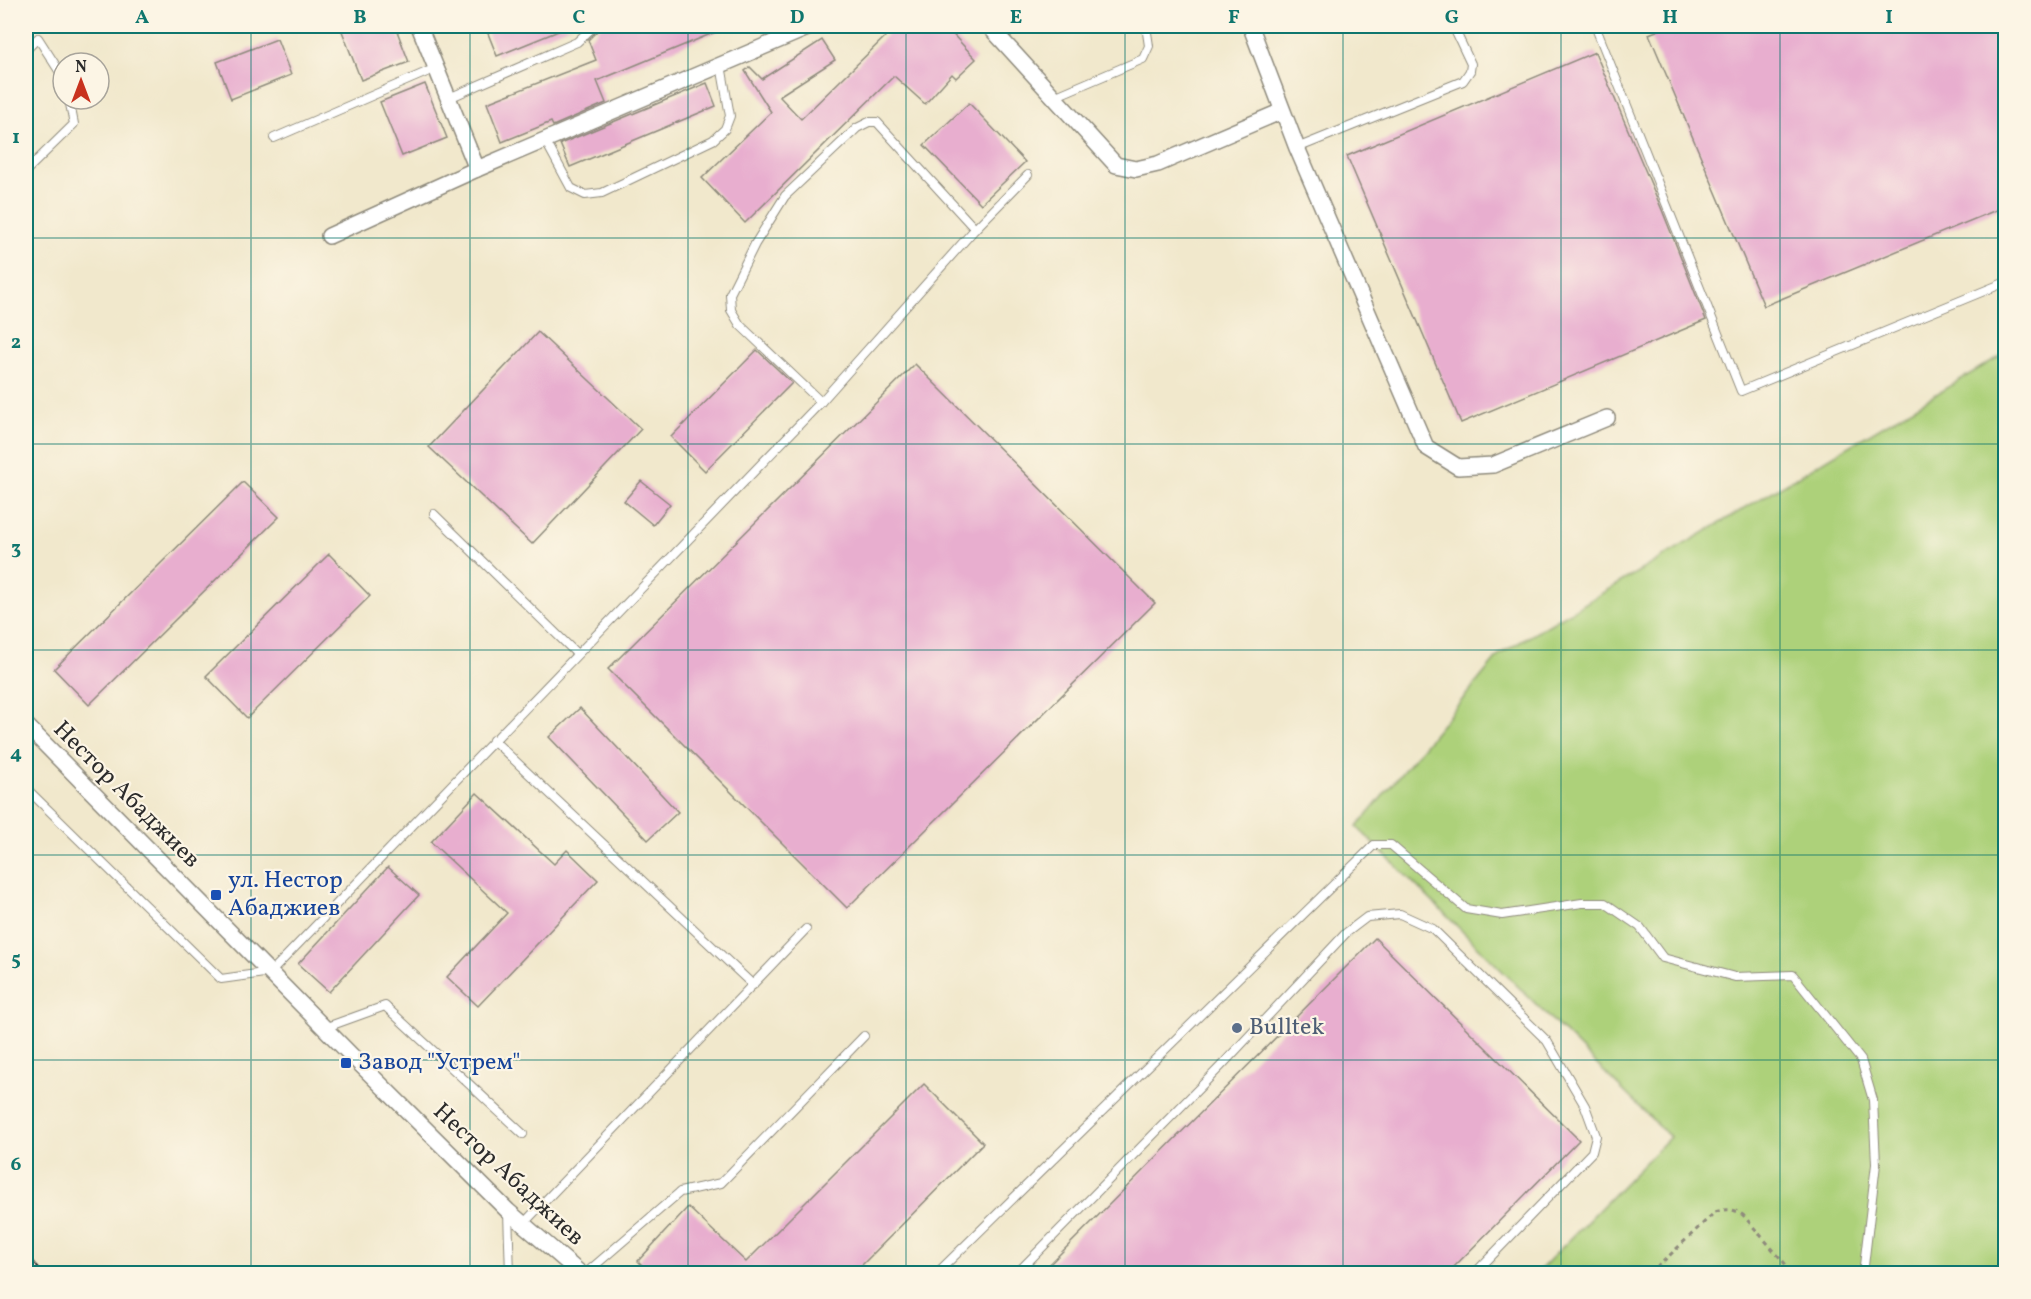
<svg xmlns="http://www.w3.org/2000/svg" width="2031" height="1299" font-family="Vollkorn,serif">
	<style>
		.green { fill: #add17a; stroke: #6c7e52; stroke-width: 1.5 }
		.building { fill: #e8aecf }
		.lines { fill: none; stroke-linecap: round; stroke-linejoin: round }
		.service-casing { stroke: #8e8a7c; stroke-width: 10 }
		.minor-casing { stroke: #8e8a7c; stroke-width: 18 }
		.path { stroke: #8e8a7c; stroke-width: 3; stroke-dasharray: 4.5 4.5; stroke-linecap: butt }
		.service { stroke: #fff; stroke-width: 8 }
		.minor { stroke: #fff; stroke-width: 15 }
		.rail-casing { stroke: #2b2b2b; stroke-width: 7 }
		.rail { stroke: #fcf5e5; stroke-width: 4.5; stroke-dasharray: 14; stroke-linecap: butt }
		.grid { fill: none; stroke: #0f766e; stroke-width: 1.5; stroke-opacity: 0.55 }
		.transit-dot { fill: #1a4fb4; stroke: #fcf5e5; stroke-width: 2 }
		.service-dot { fill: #5c6f8a; stroke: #fcf5e5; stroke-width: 2 }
		.labels { text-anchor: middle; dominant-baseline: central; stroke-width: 4.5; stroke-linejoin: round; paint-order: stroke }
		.street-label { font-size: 24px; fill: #2b2b2b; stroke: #fcf5e5 }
		.transit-label { font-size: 24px; fill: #164399; stroke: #fcf5e5; text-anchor: start }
		.service-label { font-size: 24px; fill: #4e5e75; stroke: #fcf5e5; text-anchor: start }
		.neatline { fill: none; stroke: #0f766e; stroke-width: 2 }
		.grid-label { font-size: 20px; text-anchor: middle; font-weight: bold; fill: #0f766e }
	</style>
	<rect width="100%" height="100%" fill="#fcf5e5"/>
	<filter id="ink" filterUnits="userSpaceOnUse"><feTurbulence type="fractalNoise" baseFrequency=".0167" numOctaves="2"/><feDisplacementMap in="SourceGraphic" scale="12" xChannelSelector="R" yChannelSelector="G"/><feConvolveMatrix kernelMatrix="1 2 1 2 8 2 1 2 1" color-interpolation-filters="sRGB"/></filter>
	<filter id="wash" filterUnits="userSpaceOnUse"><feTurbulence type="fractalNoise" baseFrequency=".008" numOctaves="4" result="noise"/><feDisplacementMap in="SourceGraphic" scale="24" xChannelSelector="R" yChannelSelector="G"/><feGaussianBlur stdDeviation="1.35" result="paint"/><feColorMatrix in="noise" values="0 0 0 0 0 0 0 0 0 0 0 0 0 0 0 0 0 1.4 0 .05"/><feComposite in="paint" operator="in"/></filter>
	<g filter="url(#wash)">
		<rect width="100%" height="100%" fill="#f1e8cc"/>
		<path class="green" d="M2005,353V1273H1537L1670,1137L1357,827L1500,654Z"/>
		<g id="blocks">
			<g class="building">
				<path d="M340,26H395L409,62L361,80Z"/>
				<path d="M485,26H571L497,56Z"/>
				<path d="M600,26H730L597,81L606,103L553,126L551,122L502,142L487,103L596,60L588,40L598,30Z"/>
				<path d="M879,26H945L976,59L956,78L952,74L925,104L894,76L745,223L702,178L771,112L745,71L750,67L762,79L822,40L835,60L779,96L801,119L887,35Z"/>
				<path d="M1669,26H2006V206L1764,306L1649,34Z"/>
				<path d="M277,39L291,75L231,99L217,62Z"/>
				<path d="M1595,52L1662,210L1706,320L1461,423L1347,156Z"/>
				<path d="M707,83L716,106L570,167L560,144Z"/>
				<path d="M425,84L447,138L402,156L380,102Z"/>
				<path d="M969,103L1025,162L981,204L924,145Z"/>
				<path d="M538,332L641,429L532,544L429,447Z"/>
				<path d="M757,350L792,383L705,471L671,437Z"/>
				<path d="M915,364L1155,603L847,908L608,669Z"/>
				<path d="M641,481L670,504L653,525L624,501Z"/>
				<path d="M243,482L279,517L89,705L54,669Z"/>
				<path d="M329,554L370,596L247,718L206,676Z"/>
				<path d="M580,708L678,812L648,840L549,737Z"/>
				<path d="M477,793L554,864L567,850L598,880L478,1006L447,977L507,913L431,842Z"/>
				<path d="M388,867L419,895L329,992L298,964Z"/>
				<path d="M1375,938L1579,1140L1447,1274H1040Z"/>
				<path d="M924,1084L983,1143L853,1274H651L638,1261L688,1207L746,1262Z"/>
			</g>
		</g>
	</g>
	<g filter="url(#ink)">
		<use href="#blocks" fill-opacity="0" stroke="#8e8a7c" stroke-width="1.5"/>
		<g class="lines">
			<g class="service-casing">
				<g id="service">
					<path d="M1602,26L1596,28L1741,391L2006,282"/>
					<path d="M26,50L38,38L63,77"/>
					<path d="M1054,97L1143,59L1149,46L1146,26"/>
					<path d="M449,98L577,42L594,26"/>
					<path d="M274,138L436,68"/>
					<path d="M545,140L571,188L585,195L602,193L713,140L725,129L730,116L721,65"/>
					<path d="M1297,148L1463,81L1470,71L1471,64L1453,26"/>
					<path d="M26,171L74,124L69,99"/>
					<path d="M821,402L740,325L731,310L730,294L755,244L785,196L857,128L869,122H877L975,229"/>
					<path d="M434,514L577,654"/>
					<path d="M493,740L753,985"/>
					<path d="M26,788L221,979L271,972L821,402L975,229L1028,175"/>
					<path d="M324,1028L385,1006L523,1134"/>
					<path d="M508,1212L510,1274"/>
					<path d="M523,1224L806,929"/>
					<path d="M585,1274L680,1192L721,1183L864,1036"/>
					<path d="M936,1274L1374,845H1391L1466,909L1502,915L1582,903H1605L1640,927L1663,958L1735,977L1793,975L1861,1060L1873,1100L1876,1164L1863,1274"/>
					<path d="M1016,1274L1220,1067L1346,933L1367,917L1400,914L1433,929L1547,1041L1585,1106L1596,1136L1592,1152L1474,1274"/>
				</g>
			</g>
			<g class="minor-casing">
				<g id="minor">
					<path d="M419,26L477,169"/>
					<path d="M989,26L1116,165L1136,169L1158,164L1282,111"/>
					<path d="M1253,26L1252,30L1297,148L1426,447L1458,467L1493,465L1607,418"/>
					<path d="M329,236L477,169L812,26"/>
					<path d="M26,725L356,1060L508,1211L581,1274"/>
				</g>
			</g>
			<path class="path" d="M1650,1274L1715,1212C1726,1209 1733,1208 1743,1215L1794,1274"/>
			<use href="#service" class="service"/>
			<use href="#minor" class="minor"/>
			<g class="rail-casing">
				<path id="rail" d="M26,1258L40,1274"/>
			</g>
			<use href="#rail" class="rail"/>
		</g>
	</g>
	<path class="grid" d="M251,26V1274M470,26V1274M688,26V1274M906,26V1274M1125,26V1274M1343,26V1274M1561,26V1274M1780,26V1274M26,238H2006M26,444H2006M26,650H2006M26,855H2006M26,1060H2006"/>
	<g class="transit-dot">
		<rect x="210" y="889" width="12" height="12" rx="3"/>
		<rect x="340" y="1057" width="12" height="12" rx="3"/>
	</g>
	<circle class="service-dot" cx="1237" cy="1028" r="6"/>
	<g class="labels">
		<g class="street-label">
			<text transform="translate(126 795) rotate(45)">Нестор Абаджиев</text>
			<text transform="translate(508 1175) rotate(43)">Нестор Абаджиев</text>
		</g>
		<g class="transit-label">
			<text x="228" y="881">ул. Нестор<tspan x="228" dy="28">Абаджиев</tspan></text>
			<text x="358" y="1063">Завод "Устрем"</text>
		</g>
		<g class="service-label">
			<text x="1249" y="1028">Bulltek</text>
		</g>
	</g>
	<rect width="2031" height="1299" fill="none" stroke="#fcf5e5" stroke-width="66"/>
	<g transform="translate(81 81)"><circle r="28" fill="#fcf5e5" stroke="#a8a49b" stroke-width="1.5"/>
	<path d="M0-4.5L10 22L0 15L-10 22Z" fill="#c8321e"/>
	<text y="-9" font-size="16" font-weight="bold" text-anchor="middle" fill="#2b2b2b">N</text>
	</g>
	<rect x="33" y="33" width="1965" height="1233" class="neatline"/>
	<g class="grid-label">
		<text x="142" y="23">A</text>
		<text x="360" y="23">B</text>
		<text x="579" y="23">C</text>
		<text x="797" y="23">D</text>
		<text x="1016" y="23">E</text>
		<text x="1234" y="23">F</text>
		<text x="1452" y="23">G</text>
		<text x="1670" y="23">H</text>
		<text x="1889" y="23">I</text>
		<text x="16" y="143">1</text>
		<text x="16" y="348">2</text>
		<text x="16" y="554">3</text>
		<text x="16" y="759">4</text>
		<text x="16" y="965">5</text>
		<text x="16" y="1170">6</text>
	</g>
</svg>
